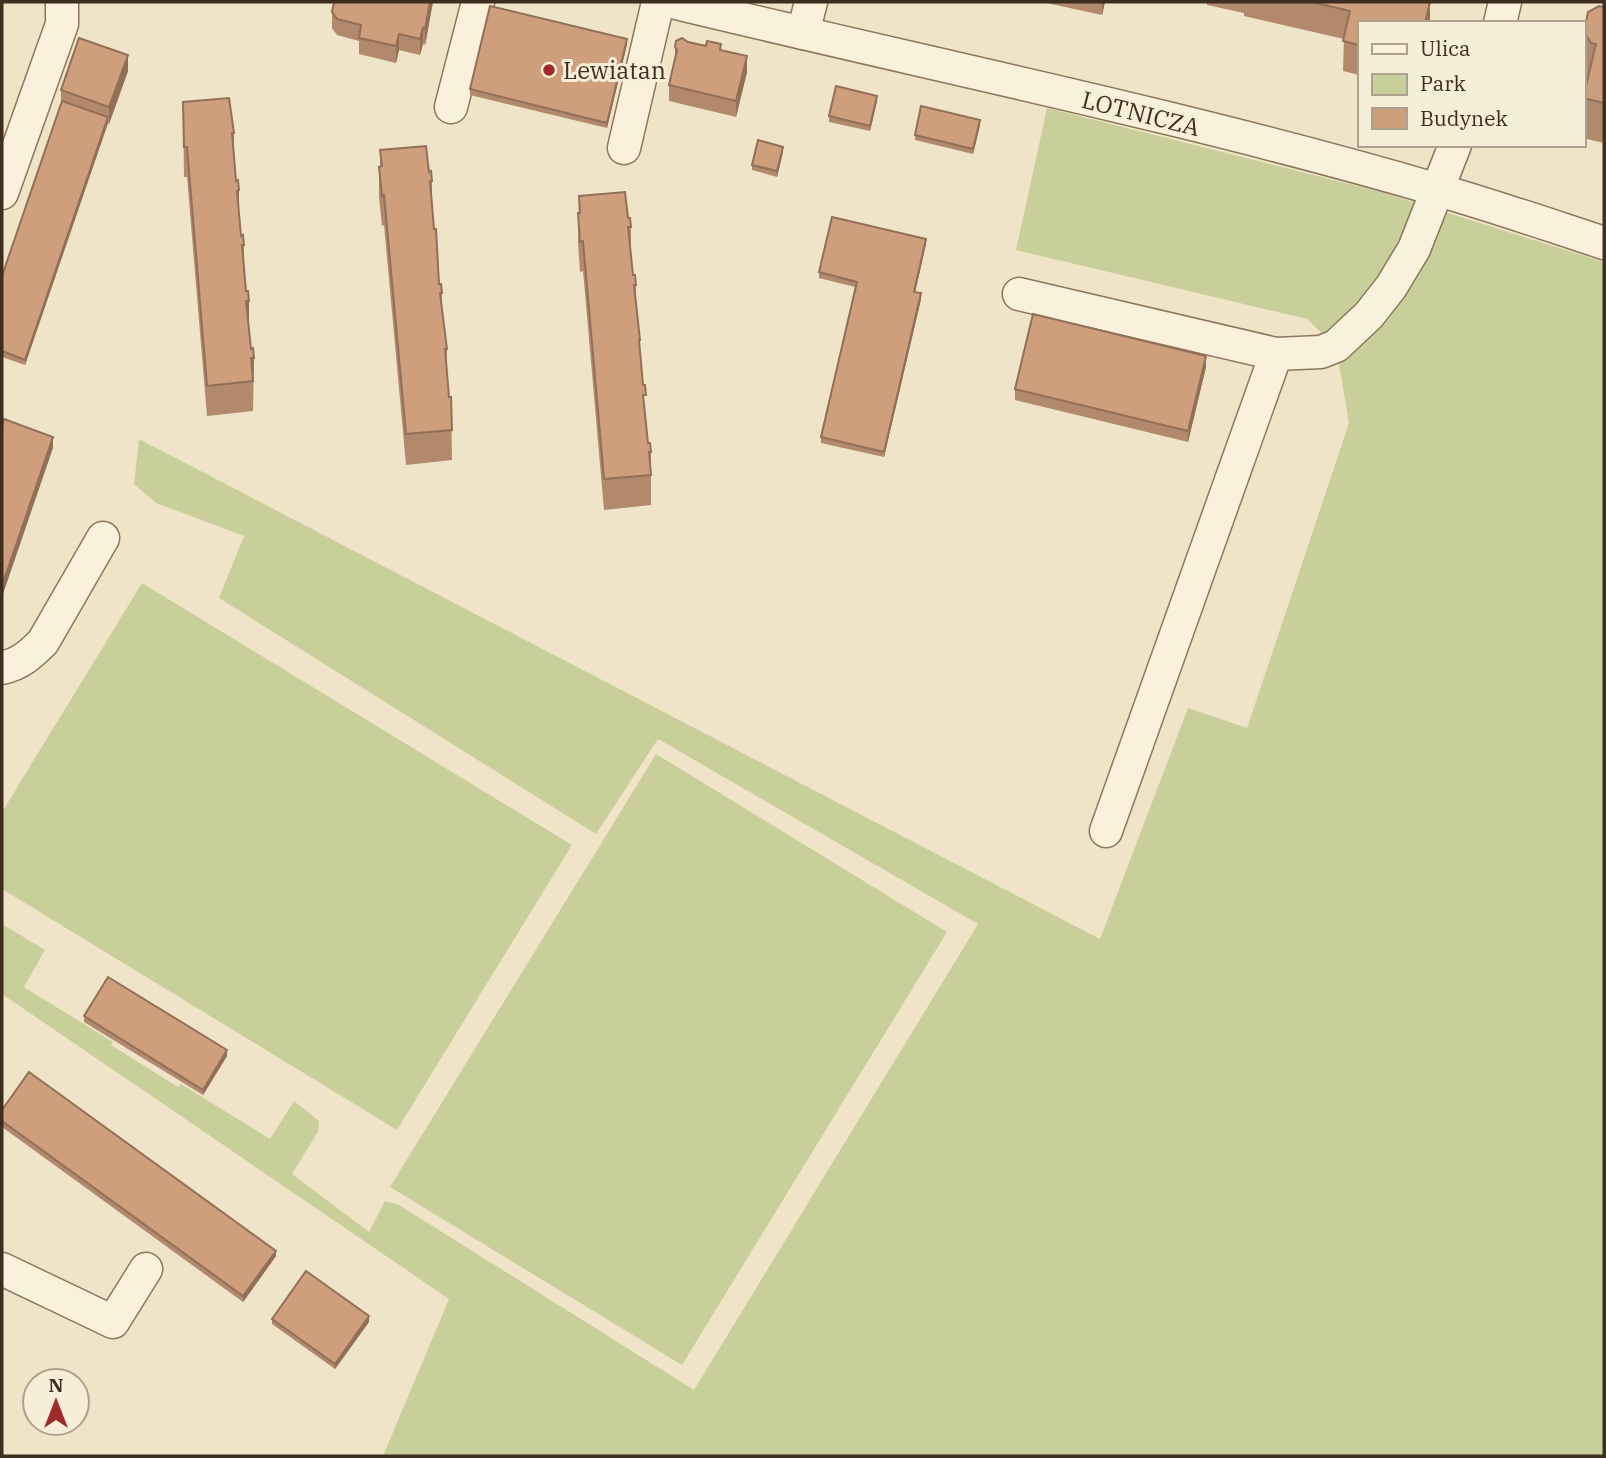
<svg xmlns="http://www.w3.org/2000/svg" width="1606" height="1458" font-family="'IBM Plex Serif',serif">
	<style>
		.green { fill: #c9cf9b }
		.lines { fill: none; stroke-linecap: round; stroke-linejoin: round }
		.minor-casing { stroke: #8d765c; stroke-width: 35 }
		.minor { stroke: #faf1dc; stroke-width: 32 }
		.wall { fill: #b2896c }
		.shaded-wall { fill: #916f58 }
		.building { fill: #cf9f7d; stroke: #916f58; stroke-width: 2 }
		.poi-dot { fill: #9e2a2b; stroke: #f7eed8; stroke-width: 2.5 }
		.labels { text-anchor: middle; dominant-baseline: central; stroke-width: 6; stroke-linejoin: round; paint-order: stroke }
		.poi-label { font-size: 24px; fill: #3d2e20; stroke: #f7eed8; text-anchor: start }
		.street-label { font-size: 24px; fill: #3d2e20; stroke: #f7eed8 }
	</style>
	<rect width="100%" height="100%" fill="#f0e4c8"/>
	<g class="green">
		<path d="M1047,108L1381,192L1604,262V1456H383L449,1299L2,994V924L45,950L24,987L113,1042L111,1045L178,1087L181,1084L270,1139L294,1101L319,1121L318,1132L292,1174L369,1232L385,1201L399,1205L694,1390L978,924L658,739L596,834L219,598L244,536L156,503L134,484L139,439L1100,939L1188,708L1247,728L1349,423L1336,347L1307,319L1016,250Z"/>
		<path d="M142,583L572,845L397,1130L2,889V812Z"/>
		<path d="M656,754L947,932L682,1365L390,1187Z"/>
	</g>
	<g class="lines">
		<g class="minor-casing">
			<g id="minor">
				<path d="M672,2C927,64 1186,116 1438,190C1494,206 1549,225 1604,243"/>
				<path d="M1500,23L1505,2"/>
				<path d="M803,33L811,2"/>
				<path d="M451,107L478,2"/>
				<path d="M624,148L658,2"/>
				<path d="M2,193L62,24V2"/>
				<path d="M1019,294L1276,354L1321,352L1336,346L1369,315L1391,287L1414,249L1455,145"/>
				<path d="M2,668C20,664 30,655 43,642L103,538"/>
				<path d="M1106,831L1276,354"/>
				<path d="M2,1269L113,1322L146,1269"/>
			</g>
		</g>
		<use href="#minor" class="minor"/>
	</g>
	<g class="wall">
		<path d="M334,2H433L425,45L423,44L420,55L399,50L396,63L359,54V41L337,35L332,28V12Z"/>
		<path d="M1042,2H1105L1102,15Z"/>
		<path d="M1207,2H1430V23H1359V75L1343,71L1344,39L1244,16V13L1207,5Z"/>
		<path d="M1604,6V143L1583,138V97L1588,78L1584,72V32Z"/>
		<path d="M688,42L747,72L736,117L669,101V85L675,59V47Z"/>
		<path d="M627,44L607,128L470,95V89Z"/>
		<path d="M128,71L109,124L108,123L25,365L2,357V276L61,104V90Z"/>
		<path d="M877,101L870,131L829,122V116Z"/>
		<path d="M183,102L234,133V157L239,218L241,236L244,245V273L251,349L254,358L253,411L207,416L187,177H184Z"/>
		<path d="M980,125L973,154L915,140V135Z"/>
		<path d="M380,150L429,172L432,181V206L439,284L442,293V310L447,349V373L449,397H451L452,460L406,465L384,225L382,226L379,197V167L380,166Z"/>
		<path d="M783,152L777,177L752,170V165Z"/>
		<path d="M579,196L628,218L631,227V251L633,275L636,285V304L640,340V361L648,443L651,452V505L604,510L583,271L580,272L578,243Z"/>
		<path d="M926,244L915,292L921,299L884,457L821,443V437L855,287L819,278V272Z"/>
		<path d="M1206,367L1188,442L1015,400V389Z"/>
		<path d="M84,1016L227,1056L203,1095L84,1022Z"/>
		<path d="M2,1110L276,1256L243,1302L2,1127Z"/>
		<path d="M272,1319L369,1322L335,1369L272,1324Z"/>
	</g>
	<g class="shaded-wall">
		<path d="M430,2H433L425,45V29Z"/>
		<path d="M1102,2H1105L1102,15Z"/>
		<path d="M1430,2V23H1425Z"/>
		<path d="M423,28V44L420,55V39Z"/>
		<path d="M399,34V50L396,63V46Z"/>
		<path d="M627,39V44L607,128V123Z"/>
		<path d="M128,55V71L109,124V107Z"/>
		<path d="M747,56V72L736,117V101Z"/>
		<path d="M877,96V101L870,131V126Z"/>
		<path d="M108,117V123L25,365V360Z"/>
		<path d="M980,120V125L973,154V149Z"/>
		<path d="M783,147V152L777,177V171Z"/>
		<path d="M239,190V220L237,191Z"/>
		<path d="M926,239V244L914,297V292Z"/>
		<path d="M921,293V299L884,457V452Z"/>
		<path d="M246,301H249V331Z"/>
		<path d="M1206,356V367L1188,442V431Z"/>
		<path d="M251,358H254L253,388V381Z"/>
		<path d="M53,437V448L2,597V586Z"/>
		<path d="M227,1050V1056L203,1095V1090Z"/>
		<path d="M276,1251V1256L243,1302V1296Z"/>
		<path d="M369,1316V1322L335,1369V1364Z"/>
	</g>
	<g class="building">
		<path d="M334,2H430L425,29L423,28L420,39L399,34L396,46L359,38L361,25L337,19L332,12Z"/>
		<path d="M1312,2H1430L1425,23H1359V45L1343,41L1350,11Z"/>
		<path d="M490,6L627,39L607,123L470,89Z"/>
		<path d="M1599,6L1604,7V6V103L1583,98L1596,44L1591,43L1584,32L1588,12Z"/>
		<path d="M79,38L128,55L109,107L61,90Z"/>
		<path d="M682,38L688,42L706,46L707,41L721,44L720,50L747,56L736,101L669,85L677,50L675,47L676,41Z"/>
		<path d="M836,86L877,96L870,126L829,116Z"/>
		<path d="M229,98L234,133H232L236,181L238,180L239,190L237,191L241,236L243,235L244,245H242L246,291H248L249,301H246L251,349L253,348L254,358H251L253,381L207,386L187,147H184L183,102Z"/>
		<path d="M62,101L108,117L25,360L2,351V276Z"/>
		<path d="M921,106L980,120L973,149L915,135Z"/>
		<path d="M758,140L783,147L777,171L752,165Z"/>
		<path d="M426,146L429,172L431,171L432,181H430L434,229H436L439,284H441L442,293H440L447,349H445L449,397H451L452,430L406,434L384,195L382,196L379,167L382,166L380,150Z"/>
		<path d="M625,192L628,218H630L631,227H628L633,275H635L636,285H634L640,340H639L643,385H645L646,395H643L648,443H650L651,452H649L651,475L604,479L583,241L580,242L578,213H580L579,196Z"/>
		<path d="M832,217L926,239L914,292L921,293L884,452L821,437L857,282L819,272Z"/>
		<path d="M1033,314L1206,356L1188,431L1015,389Z"/>
		<path d="M4,419L53,437L2,586V425Z"/>
		<path d="M108,977L227,1050L203,1090L84,1016Z"/>
		<path d="M29,1072L276,1251L243,1296L2,1121V1110Z"/>
		<path d="M306,1271L369,1316L335,1364L272,1319Z"/>
	</g>
	<circle class="poi-dot" cx="549" cy="70" r="7"/>
	<g class="labels">
		<g class="poi-label">
			<text x="563" y="70">Lewiatan</text>
		</g>
		<g class="street-label">
			<text transform="translate(1141 113) rotate(14)">LOTNICZA</text>
		</g>
	</g>
	<rect width="1606" height="1458" fill="none" stroke="#3d2e20" stroke-width="7"/>
	<rect x="1358" y="21" width="228" height="126" fill="#f7eed8" stroke="#ada18e" stroke-width="2"/>
	<rect x="1372" y="44" width="35" height="10" fill="#faf1dc" stroke="#ada18e" stroke-width="2"/>
	<text x="1420" y="56" font-size="21" fill="#3d2e20">Ulica</text>
	<rect x="1372" y="74" width="35" height="21" fill="#c9cf9b" stroke="#ada18e" stroke-width="2"/>
	<text x="1420" y="91" font-size="21" fill="#3d2e20">Park</text>
	<rect x="1372" y="108" width="35" height="21" fill="#cf9f7d" stroke="#ada18e" stroke-width="2"/>
	<text x="1420" y="126" font-size="21" fill="#3d2e20">Budynek</text>
	<g transform="translate(56 1402)"><circle r="33" fill="#f7eed8" stroke="#ada18e" stroke-width="2"/>
	<path d="M0-5L12 26L0 18L-12 26Z" fill="#9e2a2b"/>
	<text y="-10" font-size="19" font-weight="bold" text-anchor="middle" fill="#3d2e20">N</text>
	</g>
</svg>
